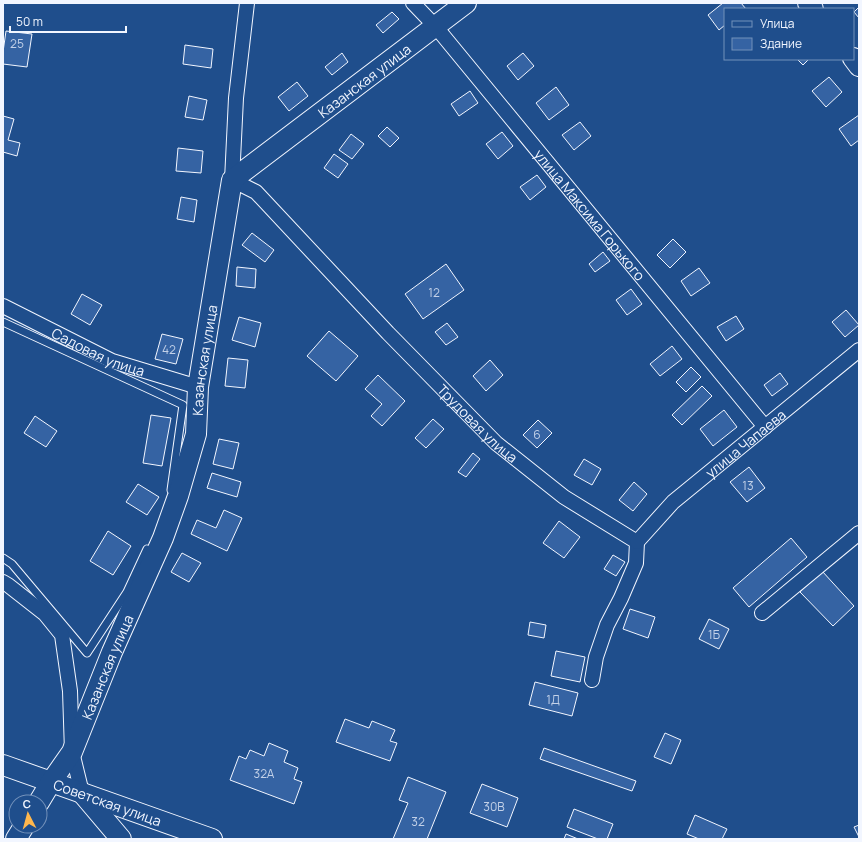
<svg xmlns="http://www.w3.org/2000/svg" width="862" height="842" font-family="Manrope,sans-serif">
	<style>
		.building { fill: #3563a3; stroke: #f2f6ff }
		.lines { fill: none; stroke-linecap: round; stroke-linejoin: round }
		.service-casing { stroke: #f2f6ff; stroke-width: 9 }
		.minor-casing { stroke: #f2f6ff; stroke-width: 16 }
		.secondary-casing { stroke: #f2f6ff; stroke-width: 22 }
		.service { stroke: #1f4e8c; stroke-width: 7 }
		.minor { stroke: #1f4e8c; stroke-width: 14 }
		.secondary { stroke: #1f4e8c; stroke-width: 20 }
		.labels { text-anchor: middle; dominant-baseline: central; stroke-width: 3; stroke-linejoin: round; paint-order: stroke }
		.number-label { font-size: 12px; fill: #c3d1e8 }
		.street-label { font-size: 14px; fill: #f2f6ff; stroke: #1f4e8c }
	</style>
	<rect width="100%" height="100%" fill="#1f4e8c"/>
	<g class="building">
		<path d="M723,3H741L746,9H725V25L719,30L708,15Z"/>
		<path d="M859,7V18L854,12Z"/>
		<path d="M392,12L399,19L383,33L376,25Z"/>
		<path d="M6,31L32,34L27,67L3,64V52Z"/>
		<path d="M185,45L213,49L211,68L183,64Z"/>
		<path d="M342,53L348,62L332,75L325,67Z"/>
		<path d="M523,53L534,66L518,80L507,66Z"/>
		<path d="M797,59H809L803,65Z"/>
		<path d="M829,77L842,92L826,107L812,91Z"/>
		<path d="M297,82L308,96L289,111L278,97Z"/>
		<path d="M556,87L569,105L549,120L536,103Z"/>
		<path d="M470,91L478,103L459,116L451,104Z"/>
		<path d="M189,96L207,100L203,120L185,117Z"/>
		<path d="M859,115V140L851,146L839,129Z"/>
		<path d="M3,116L14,119L8,140L20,143L17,156L3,152Z"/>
		<path d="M580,122L591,136L574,150L562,135Z"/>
		<path d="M387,127L399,138L390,147L378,136Z"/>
		<path d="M502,132L513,146L498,159L486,144Z"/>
		<path d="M351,134L364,144L352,159L339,150Z"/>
		<path d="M178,148L203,151L201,173L176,171Z"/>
		<path d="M334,154L348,164L338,178L324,168Z"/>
		<path d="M537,175L546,187L530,200L520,187Z"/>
		<path d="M181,197L197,200L194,222L177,219Z"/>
		<path d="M252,233L274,250L265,262L242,245Z"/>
		<path d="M673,239L686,252L670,268L657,255Z"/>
		<path d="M603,252L610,261L595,272L589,264Z"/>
		<path d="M446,264L464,290L423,319L405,294Z"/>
		<path d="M237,267L256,269L255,288L236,286Z"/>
		<path d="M699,268L710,283L691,296L681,281Z"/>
		<path d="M631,289L642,304L627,315L616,300Z"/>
		<path d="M82,294L102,305L90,325L71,314Z"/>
		<path d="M846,310L859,325L845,337L832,322Z"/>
		<path d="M736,316L744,329L726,341L717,327Z"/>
		<path d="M239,317L261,323L255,347L232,340Z"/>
		<path d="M447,323L458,337L446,345L435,332Z"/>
		<path d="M329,331L358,356L336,381L307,356Z"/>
		<path d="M162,334L183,339L176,364L155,359Z"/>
		<path d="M672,346L682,359L660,376L650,364Z"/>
		<path d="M228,358L248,360L245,388L225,386Z"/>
		<path d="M490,360L503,375L486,391L473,376Z"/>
		<path d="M691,367L701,377L686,392L676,382Z"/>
		<path d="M780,373L788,384L772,396L764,385Z"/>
		<path d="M378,375L405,401L382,426L371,416L382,404L365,389Z"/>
		<path d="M702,386L712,396L682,425L672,415Z"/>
		<path d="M724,410L737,427L713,446L700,429Z"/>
		<path d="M151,415L171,418L162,466L143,463Z"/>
		<path d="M35,416L57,431L46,447L24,433Z"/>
		<path d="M433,419L444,429L426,448L415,438Z"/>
		<path d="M538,420L552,433L537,448L523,435Z"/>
		<path d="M219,439L239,443L233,469L213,464Z"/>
		<path d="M473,453L480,459L466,477L458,472Z"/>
		<path d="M584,459L601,469L592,485L574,475Z"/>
		<path d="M749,467L765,488L747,502L730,482Z"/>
		<path d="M212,473L241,482L237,497L207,488Z"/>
		<path d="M634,482L647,494L633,511L619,500Z"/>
		<path d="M138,484L159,497L147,515L126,502Z"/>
		<path d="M224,510L242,518L227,551L191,534L197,520L216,528Z"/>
		<path d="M559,521L580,537L564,558L543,543Z"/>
		<path d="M108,531L131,546L113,575L90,561Z"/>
		<path d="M791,538L807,557L749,607L733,588Z"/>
		<path d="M182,553L201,563L189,582L171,572Z"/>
		<path d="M613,555L625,562L616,576L604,569Z"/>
		<path d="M822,571L854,606L833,626L800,592Z"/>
		<path d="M630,609L655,617L648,638L623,629Z"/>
		<path d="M709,619L729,629L719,649L699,639Z"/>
		<path d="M530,622L546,625L544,638L528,635Z"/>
		<path d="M556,651L585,657L580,682L551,676Z"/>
		<path d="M535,682L578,693L572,716L529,705Z"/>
		<path d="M345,719L369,728L372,721L395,730L390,741L397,743L390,761L336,742Z"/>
		<path d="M665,733L681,740L671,764L654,757Z"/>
		<path d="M269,743L288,751L284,762L298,768L294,779L302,782L294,804L230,780L239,756L246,759L250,750L264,756Z"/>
		<path d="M544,748L583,762L636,781L632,791L540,759Z"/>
		<path d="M408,777L446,792L427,839H393L408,803L399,800Z"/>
		<path d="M482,784L518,798L507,827L470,813Z"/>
		<path d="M574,809L613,824L607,839H598L567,827Z"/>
		<path d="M695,815L727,829L722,839H699L687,834Z"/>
		<path d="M859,825V837L854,827Z"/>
		<path d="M566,834L578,839H564Z"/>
	</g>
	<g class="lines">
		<g class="service-casing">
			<g id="service">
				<path d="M3,322L183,405L171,490"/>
				<path d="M3,558L12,564L87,653L127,592L147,549"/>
			</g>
		</g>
		<g class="minor-casing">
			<g id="minor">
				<path id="s1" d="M247,3L236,98L232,180L256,192L388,333L496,443L564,497L637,542L636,563L621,598L607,625L596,657L592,680"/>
				<path id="s2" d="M413,3L436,27L765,427"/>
				<path id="s3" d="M3,306L112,361L198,387"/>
				<path id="s4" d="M637,542L673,502L859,350"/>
				<path d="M3,582L8,585L45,614L62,635L70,691L72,752L82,793"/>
				<path d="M762,613L859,533"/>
			</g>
		</g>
		<g class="secondary-casing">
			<g id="secondary">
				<path d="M808,3L813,9"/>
				<path d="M853,58L859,66"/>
				<path id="s5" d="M3,765L212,839"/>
				<path d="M82,793L121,839"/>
				<path id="s6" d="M39,802L51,782L72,752L112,652L163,538L178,496L196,434L198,387L232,180L466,3"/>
				<path d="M16,839L24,826"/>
			</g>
		</g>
		<use href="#service" class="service"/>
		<use href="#minor" class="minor"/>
		<use href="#secondary" class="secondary"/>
	</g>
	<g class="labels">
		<g class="number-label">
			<text x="17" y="43">25</text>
			<text x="434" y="292">12</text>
			<text x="169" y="349">42</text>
			<text x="537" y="434">6</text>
			<text x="748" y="485">13</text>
			<text x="714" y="634">1Б</text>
			<text x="553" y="699">1Д</text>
			<text x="264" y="773">32А</text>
			<text x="494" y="806">30В</text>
			<text x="418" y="821">32</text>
		</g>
		<g class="street-label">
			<text stroke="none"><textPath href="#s6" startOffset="824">Казанская улица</textPath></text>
			<text stroke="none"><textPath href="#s2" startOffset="276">улица Максима Горького</textPath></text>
			<text stroke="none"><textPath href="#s3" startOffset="106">Садовая улица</textPath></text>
			<text stroke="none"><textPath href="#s6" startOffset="476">Казанская улица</textPath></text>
			<text stroke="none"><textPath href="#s1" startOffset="525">Трудовая улица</textPath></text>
			<text stroke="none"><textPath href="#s4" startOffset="147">улица Чапаева</textPath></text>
			<text stroke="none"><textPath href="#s6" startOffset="152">Казанская улица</textPath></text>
			<text stroke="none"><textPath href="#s5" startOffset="111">Советская улица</textPath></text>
		</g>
	</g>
	<rect width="862" height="842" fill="none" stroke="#f2f6ff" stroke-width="8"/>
	<rect x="724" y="8" width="130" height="52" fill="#1f4e8c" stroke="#7391ba"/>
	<rect x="732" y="21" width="20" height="6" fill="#1f4e8c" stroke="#7391ba"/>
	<text x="760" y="28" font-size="12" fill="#f2f6ff">Улица</text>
	<rect x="732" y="38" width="20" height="12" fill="#3563a3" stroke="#7391ba"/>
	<text x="760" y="48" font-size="12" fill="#f2f6ff">Здание</text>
	<g transform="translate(28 814) rotate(354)"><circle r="19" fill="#1f4e8c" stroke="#7391ba"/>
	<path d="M0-3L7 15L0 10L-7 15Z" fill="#ffb74d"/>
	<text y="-6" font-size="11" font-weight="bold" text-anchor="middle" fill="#f2f6ff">С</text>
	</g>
	<path d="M10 26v6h116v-6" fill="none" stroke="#f2f6ff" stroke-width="2"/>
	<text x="16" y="26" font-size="12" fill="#f2f6ff" stroke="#1f4e8c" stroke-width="3" paint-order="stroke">50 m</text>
</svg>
